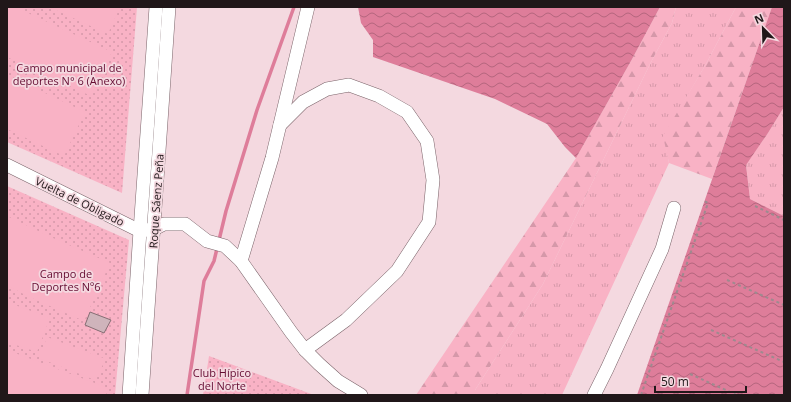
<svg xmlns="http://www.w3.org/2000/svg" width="791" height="402" font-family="'Open Sans',sans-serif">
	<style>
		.grass { fill: url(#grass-tufts) }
		.forest { fill: url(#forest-firs) }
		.park { fill: url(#park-dots) }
		.garden { fill: #f9b2c5 }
		.water { fill: url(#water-waves) }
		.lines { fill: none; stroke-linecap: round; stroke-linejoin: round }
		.stream { stroke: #de7d9a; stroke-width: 3.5 }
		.building { fill: #cfb4bb; stroke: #866e74 }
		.minor-casing { stroke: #7a6369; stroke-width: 14 }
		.path { stroke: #9e8a8f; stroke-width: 2; stroke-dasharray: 3 3; stroke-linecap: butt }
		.minor { stroke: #fff; stroke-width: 13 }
		.labels { text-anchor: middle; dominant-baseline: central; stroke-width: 3.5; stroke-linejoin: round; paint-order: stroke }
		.park-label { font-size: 11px; fill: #650c32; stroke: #f4d9e0 }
		.street-label { font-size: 11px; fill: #201719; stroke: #f4d9e0 }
	</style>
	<defs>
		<pattern id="grass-tufts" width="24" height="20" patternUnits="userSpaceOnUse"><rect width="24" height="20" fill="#f9b2c5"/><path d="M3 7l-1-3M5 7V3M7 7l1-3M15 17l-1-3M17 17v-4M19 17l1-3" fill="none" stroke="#d598a9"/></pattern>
		<pattern id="forest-firs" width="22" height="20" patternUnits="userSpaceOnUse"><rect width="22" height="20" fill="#f9b2c5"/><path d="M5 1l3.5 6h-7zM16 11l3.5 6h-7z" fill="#d598a9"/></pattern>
		<pattern id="park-dots" width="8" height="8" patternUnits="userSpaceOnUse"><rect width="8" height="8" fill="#f9b2c5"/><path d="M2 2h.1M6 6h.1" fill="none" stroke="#d598a9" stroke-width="1.8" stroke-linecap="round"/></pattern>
		<pattern id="water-waves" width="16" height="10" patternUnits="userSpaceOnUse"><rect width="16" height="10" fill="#de7d9a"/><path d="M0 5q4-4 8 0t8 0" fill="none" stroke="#b4657d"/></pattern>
	</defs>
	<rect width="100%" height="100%" fill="#f4d9e0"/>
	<g class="grass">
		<path d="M676,7H736L706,64L664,136L669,163L562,395H475V390L543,284L650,64L672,23Z"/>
		<path d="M784,107V216L750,199L746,164L768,133Z"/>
	</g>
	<g class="forest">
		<path d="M660,7H676L672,23L650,64L543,284L475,390V395H416L576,158L631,61Z"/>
		<path d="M736,7H772L712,179L669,163L663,136L706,64Z"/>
	</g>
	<g class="park">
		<path d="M7,7H137L122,193L7,142Z"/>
		<path d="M7,186L129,240L115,395H7Z"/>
		<path d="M209,356L314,395H203Z"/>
	</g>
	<g class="garden">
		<path d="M7,7H15L112,52L91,96L7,57Z"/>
		<path d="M49,7H120L108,34Z"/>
		<path d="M7,75L85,112L64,156L7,129Z"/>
		<path d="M7,216L53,238L110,263L84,321L27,296L7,285Z"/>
		<path d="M7,302L50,318L37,352L7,342Z"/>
		<path d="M47,337L106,359L95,380L39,358Z"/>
		<path d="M7,350L108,388L106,395H7Z"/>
	</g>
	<g class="water">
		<path d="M358,7H660L631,61L576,158L565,147L547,124L495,99L373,57V40L361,23Z"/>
		<path d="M772,7H784V107L768,133L746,165L750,199L784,216V395H637Z"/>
	</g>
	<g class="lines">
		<path class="stream" d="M187,395L204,281L214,261L226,211L257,110L294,7"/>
	</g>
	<path class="building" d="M90,312L111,320L104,333L85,325Z"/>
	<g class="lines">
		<g class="minor-casing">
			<g id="minor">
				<path d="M280,125L303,102L327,89L349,85L379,96L407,112L427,141L433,180L429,222L397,271L346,320L305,350"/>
				<path d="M7,165L140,231L154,229L164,224H185L207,241L225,246L241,261L291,332L305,350L319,364L338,381L361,395"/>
				<path d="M241,261L272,158L308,7"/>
				<path d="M129,395L140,231L156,7"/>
				<path d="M142,395L169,7"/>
				<path d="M594,395L607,369L662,249L674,208"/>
			</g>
		</g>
		<g class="path">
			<path d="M755,206L784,220"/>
			<path d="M727,280L784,305"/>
			<path d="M711,330L784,362"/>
			<path d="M690,374L737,395"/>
			<path d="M641,395L708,203L704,201"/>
		</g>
		<use href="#minor" class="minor"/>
	</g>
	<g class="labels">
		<g class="park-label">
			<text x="69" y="67">Campo municipal de<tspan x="69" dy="13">deportes N° 6 (Anexo)</tspan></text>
			<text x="66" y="273">Campo de<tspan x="66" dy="13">Deportes Nº6</tspan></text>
			<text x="222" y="372">Club Hípico<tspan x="222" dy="13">del Norte</tspan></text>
		</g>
		<g class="street-label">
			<text transform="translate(80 201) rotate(26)">Vuelta de Obligado</text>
			<text transform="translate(156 201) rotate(-86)">Roque Sáenz Peña</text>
		</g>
	</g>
	<rect width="791" height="402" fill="none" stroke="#201719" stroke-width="16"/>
	<g transform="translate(763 28) rotate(337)" stroke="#f4d9e0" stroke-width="3" paint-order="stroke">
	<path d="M0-3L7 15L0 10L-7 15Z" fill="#201719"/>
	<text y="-6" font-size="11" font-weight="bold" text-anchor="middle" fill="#201719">N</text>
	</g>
	<path d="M655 386v6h91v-6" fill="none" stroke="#201719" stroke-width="2"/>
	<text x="661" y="386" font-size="12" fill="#201719" stroke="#f4d9e0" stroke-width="3" paint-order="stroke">50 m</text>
</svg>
